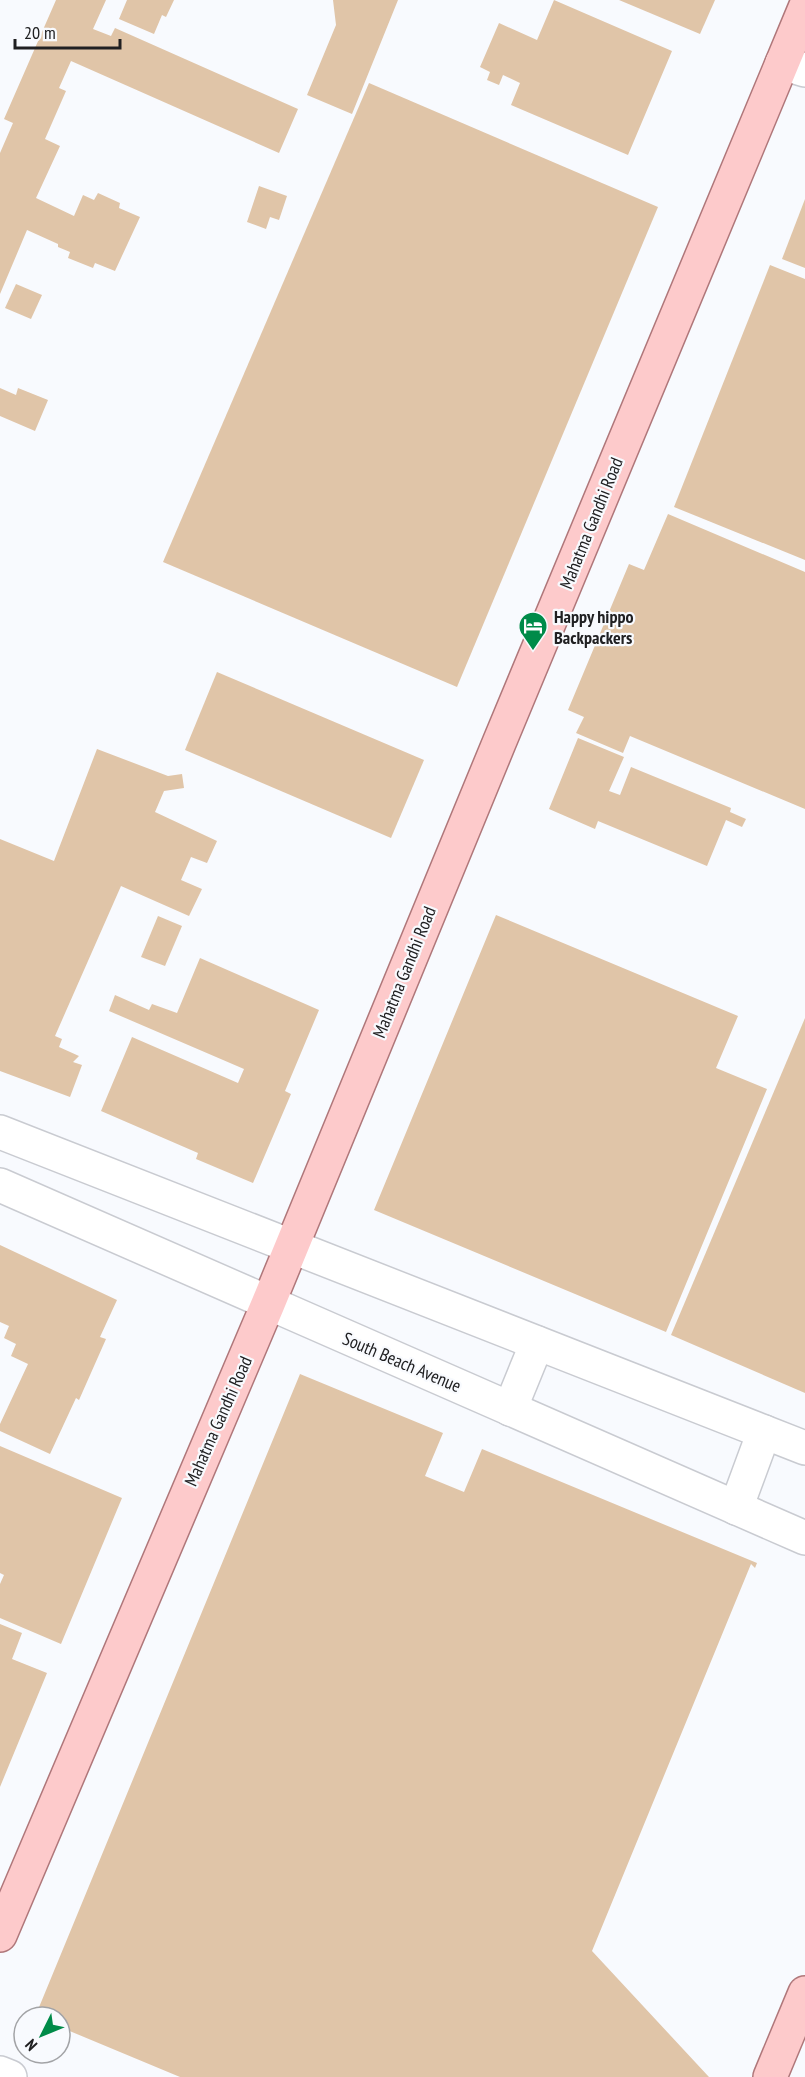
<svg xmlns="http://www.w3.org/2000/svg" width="805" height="2077" font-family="'PT Sans Narrow',sans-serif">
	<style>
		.building { fill: #e0c5a8 }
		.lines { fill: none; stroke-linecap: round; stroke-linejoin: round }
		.minor-casing { stroke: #c9cbd1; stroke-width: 36 }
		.major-casing { stroke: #af777a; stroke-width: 36 }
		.minor { stroke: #fff; stroke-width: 33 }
		.major { stroke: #fdcacb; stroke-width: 33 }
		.labels { text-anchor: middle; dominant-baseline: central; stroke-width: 4.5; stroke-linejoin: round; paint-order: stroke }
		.street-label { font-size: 18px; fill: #202022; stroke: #f8fafe }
		.poi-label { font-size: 18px; font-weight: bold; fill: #202022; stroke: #f8fafe; text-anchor: start }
	</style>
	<rect width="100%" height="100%" fill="#f8fafe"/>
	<g class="building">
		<path d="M56,0H106L93,29L111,36L115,28L298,109L279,153L71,61L59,88L66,91L45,139L60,146L36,198L74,216L83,195L94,200L98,193L120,203L119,208L140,217L115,271L95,263L93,268L68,258L70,252L58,247V244L27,230L0,294V153L13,123L4,119Z"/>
		<path d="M127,0H174L166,17L162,15L154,34L119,19Z"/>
		<path d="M333,0H398L352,114L307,95L336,25Z"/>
		<path d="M554,0L672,51L628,155L511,105L520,83L503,75L499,85L487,80L490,72L480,67L499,23L537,40Z"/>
		<path d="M619,0H715L700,34Z"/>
		<path d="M369,83L658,207L457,687L163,562Z"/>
		<path d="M259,186L287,196L279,220L270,217L266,229L247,222Z"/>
		<path d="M805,199V268L782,259Z"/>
		<path d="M770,265L805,279V560L674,507Z"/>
		<path d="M16,284L42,295L31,319L5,308Z"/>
		<path d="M0,388L16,395L18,388L48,400L35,431L0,416Z"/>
		<path d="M668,514L805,572V809L630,736L623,753L576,733L584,717L568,710L629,564L644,570Z"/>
		<path d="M217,672L424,760L391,838L185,750Z"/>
		<path d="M578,738L624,757L609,791L620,795L631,767L731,808L730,812L746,819L742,827L726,820L707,866L598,821L595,829L549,809Z"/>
		<path d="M97,749L168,776L182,774L184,788L164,791L155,812L217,841L207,863L191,857L181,880L202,889L189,916L121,886L55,1036L62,1039L59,1047L79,1056L73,1062L82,1065L70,1097L0,1071V839L54,861Z"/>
		<path d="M496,915L738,1016L716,1068L767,1089L666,1332L374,1210Z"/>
		<path d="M158,916L182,926L165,966L141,957Z"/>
		<path d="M200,958L319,1010L285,1091L291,1094L253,1183L196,1159L198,1153L101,1111L132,1037L238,1083L244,1069L109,1011L115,995L149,1010L152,1004L177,1013Z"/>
		<path d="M805,1018V1393L671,1335Z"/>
		<path d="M0,1245L117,1300L100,1337L106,1339L79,1400L76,1398L50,1454L0,1431V1424L28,1364L11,1356L16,1344L4,1338L9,1326L0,1322Z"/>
		<path d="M300,1374L443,1433L425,1476L464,1492L482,1449L757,1563L755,1568L751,1564L592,1951L709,2077H180L60,2027V2017H35Z"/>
		<path d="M0,1446L122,1498L61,1644L0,1618V1584L4,1575L0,1573Z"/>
		<path d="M0,1624L22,1633L12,1659L47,1673L0,1787Z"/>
	</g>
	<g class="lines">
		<g class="minor-casing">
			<g id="minor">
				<path d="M782,63L805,70"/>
				<path d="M0,1132L805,1448"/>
				<path d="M0,1185L805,1538"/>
				<path d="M510,1409L537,1343"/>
				<path d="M736,1508L764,1432"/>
				<path d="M0,2073L10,2077"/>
			</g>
		</g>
		<g class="major-casing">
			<g id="major">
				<path d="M0,1935L268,1304L499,743L805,8"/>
				<path d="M770,2077L805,1993"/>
			</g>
		</g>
		<use href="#minor" class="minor"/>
		<use href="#major" class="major"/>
	</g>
	<defs>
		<g id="hotel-pin" transform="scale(1.5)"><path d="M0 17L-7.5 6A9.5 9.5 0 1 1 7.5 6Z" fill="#008b49" stroke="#f8fafe"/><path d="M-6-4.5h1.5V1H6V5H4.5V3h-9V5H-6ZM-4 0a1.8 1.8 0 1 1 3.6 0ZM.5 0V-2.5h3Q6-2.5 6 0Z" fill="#fff"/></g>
	</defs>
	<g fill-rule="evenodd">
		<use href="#hotel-pin" x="533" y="626"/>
	</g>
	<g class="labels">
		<g class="street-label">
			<text transform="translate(591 523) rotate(-68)">Mahatma Gandhi Road</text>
			<text transform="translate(404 972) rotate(-68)">Mahatma Gandhi Road</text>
			<text transform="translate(402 1362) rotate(23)">South Beach Avenue</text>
			<text transform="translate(218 1421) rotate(-66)">Mahatma Gandhi Road</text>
		</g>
		<g class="poi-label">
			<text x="554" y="616">Happy hippo<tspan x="554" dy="21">Backpackers</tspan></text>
		</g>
	</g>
	<g transform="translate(42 2035) rotate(227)"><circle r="28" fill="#f8fafe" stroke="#a2a3a6" stroke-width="1.5"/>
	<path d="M0-4.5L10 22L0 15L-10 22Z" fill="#008b49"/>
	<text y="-9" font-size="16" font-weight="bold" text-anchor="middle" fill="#202022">N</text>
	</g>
	<path d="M15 39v9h105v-9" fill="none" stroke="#202022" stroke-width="3"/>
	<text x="24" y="39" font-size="18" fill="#202022" stroke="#f8fafe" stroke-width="4.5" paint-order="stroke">20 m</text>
</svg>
